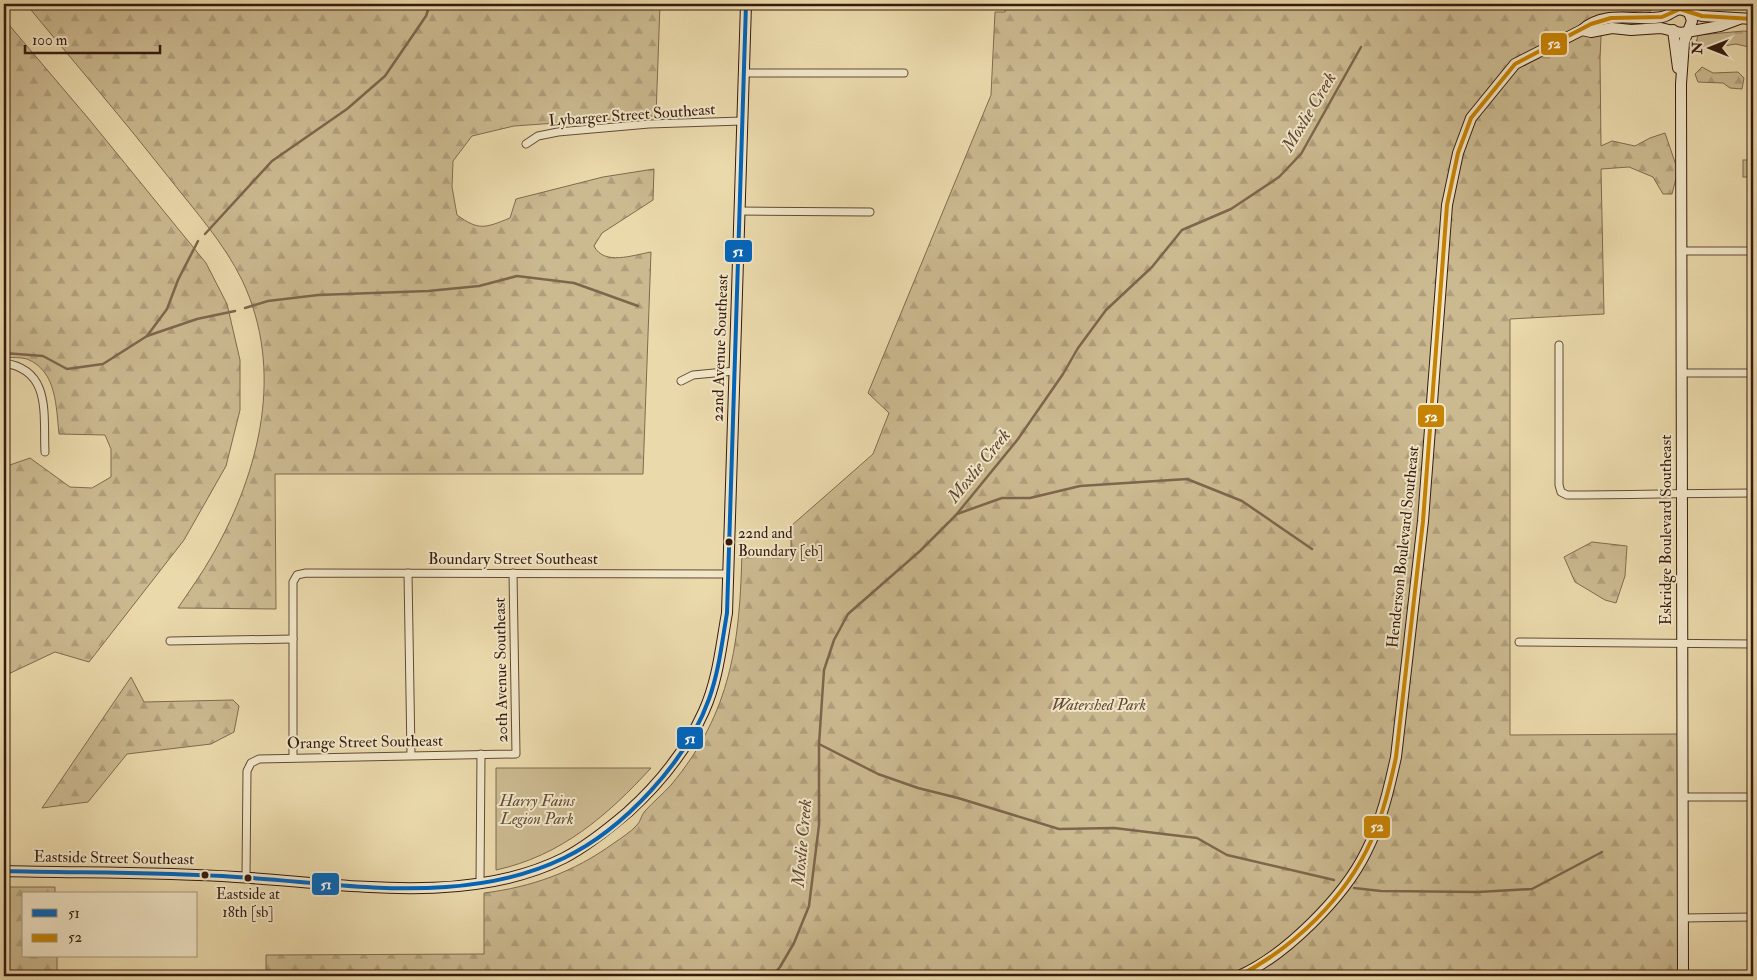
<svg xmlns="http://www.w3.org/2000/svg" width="1757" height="980" font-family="'IM FELL Double Pica',serif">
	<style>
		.grass { fill: url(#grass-dots); stroke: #806a4f }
		.forest { fill: url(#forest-firs); stroke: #806a4f }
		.park { fill: #cbb990; stroke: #806a4f }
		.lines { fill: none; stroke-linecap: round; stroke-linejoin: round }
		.stream { stroke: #7d664c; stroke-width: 2.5 }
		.street-casing { stroke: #634a35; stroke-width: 9 }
		.secondary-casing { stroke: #361b0e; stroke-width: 12 }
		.street { stroke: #f1e6c8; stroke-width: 7 }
		.secondary { stroke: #f1e6c8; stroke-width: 10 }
		.bus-1-casing { stroke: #f1e6c8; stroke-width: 8 }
		.bus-2-casing { stroke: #f1e6c8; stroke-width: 8 }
		.bus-1 { stroke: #0065bd; stroke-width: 4 }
		.bus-2 { stroke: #c78304; stroke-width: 4 }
		.bus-dot { fill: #361b0e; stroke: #f1e6c8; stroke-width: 2 }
		.labels { text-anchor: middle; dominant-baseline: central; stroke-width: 4; stroke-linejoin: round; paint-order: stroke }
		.bus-label { font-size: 15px; fill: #361b0e; stroke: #f1e6c8; text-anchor: start }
		.street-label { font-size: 16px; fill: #361b0e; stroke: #f1e6c8 }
		.park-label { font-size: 16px; font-style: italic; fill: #634a35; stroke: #f1e6c8 }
		.water-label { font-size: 18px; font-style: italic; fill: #604732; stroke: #f1e6c8 }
		.line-badge { stroke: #f1e6c8; stroke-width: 2 }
		.badge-label { font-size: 14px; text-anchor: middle; font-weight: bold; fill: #fff }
	</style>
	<defs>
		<pattern id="grass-dots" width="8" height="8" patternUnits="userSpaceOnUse" patternTransform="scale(1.25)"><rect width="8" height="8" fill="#cbb990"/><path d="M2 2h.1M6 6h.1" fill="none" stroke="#af9e7b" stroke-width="1.8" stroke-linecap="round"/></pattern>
		<pattern id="forest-firs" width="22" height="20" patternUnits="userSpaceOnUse" patternTransform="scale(1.25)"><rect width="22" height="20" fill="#cbb990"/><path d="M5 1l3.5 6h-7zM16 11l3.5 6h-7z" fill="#af9e7b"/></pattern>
	</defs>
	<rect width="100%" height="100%" fill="#ead9ab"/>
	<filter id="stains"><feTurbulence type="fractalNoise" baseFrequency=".004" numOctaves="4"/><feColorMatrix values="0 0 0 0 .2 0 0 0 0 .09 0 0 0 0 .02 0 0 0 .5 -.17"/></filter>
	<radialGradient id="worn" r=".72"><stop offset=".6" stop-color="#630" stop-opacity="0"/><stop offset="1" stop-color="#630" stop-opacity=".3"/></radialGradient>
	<path class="grass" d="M1693,4H1753V7H1699Z"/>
	<g class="forest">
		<path d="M26,4H660L656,116L514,126L472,136L453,161L452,187L457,215C479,231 485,228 510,218L516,199L603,177L654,169L653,200L602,233L594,246C604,266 633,255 651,252L643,474H275L276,609L178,608C190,590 203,572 213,554C260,471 285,370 242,280C224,243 195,211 170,179C123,119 74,62 26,4Z"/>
		<path d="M1006,4H1651V11L1622,12L1602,17L1600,58L1601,146L1612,141L1635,146L1650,138L1665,133L1678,171L1672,194H1663L1653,177L1629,167L1601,169L1604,314L1510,319V735L1682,734L1683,976H266V955L484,954V893C532,887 574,872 614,843C621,838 631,832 637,825C641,821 641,815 645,811C653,802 663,794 671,785C732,712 740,641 742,550L791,551V526L873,454L889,413L868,393L991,95L995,12H1005Z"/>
		<path d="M4,19L88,118L206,263L227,304L240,360V410L226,466L184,540L89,662L55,652L4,676V467L30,458L70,487L92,488L111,477V449L105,435L59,434C56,407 57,371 27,359C21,357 11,358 4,357Z"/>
		<path d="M1744,31L1753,32V48L1736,44L1699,50L1696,43L1698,35Z"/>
		<path d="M1702,67L1713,73L1738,72L1744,78L1742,89L1730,88L1723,83L1698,82L1695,74Z"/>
		<path d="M1592,542L1627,546L1625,576L1616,603L1605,600L1575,582L1564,557Z"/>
		<path d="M131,677L144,702L233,700L239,706L234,732L211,744L127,754L88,802L42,808Z"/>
		<path d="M4,887H55V894H24V956H57V976H11L4,937Z"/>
	</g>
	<g class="park">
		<rect x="1743" y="160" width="8" height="17"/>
		<path d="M496,768H651C608,815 561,856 496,870Z"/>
	</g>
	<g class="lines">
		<g class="stream">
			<path d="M205,234L272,161L347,109L385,76L426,16L430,4"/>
			<path d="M245,308L268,301L318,295L428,291L479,286L517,276L574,283L638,306"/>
			<path d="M147,336L167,309L178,280L198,241"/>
			<path d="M4,353L43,356L67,369L103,364L147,336L197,319L235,311"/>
			<path d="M957,514L1002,498H1030L1080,486L1187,479L1242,501L1312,549"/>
			<path d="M819,744L878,774L918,788L958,798L1059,829L1114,828L1197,838L1227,855L1334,880"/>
			<path d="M1354,888L1381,891L1478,892L1532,889L1602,852"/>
			<path d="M772,976L780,967L794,943L809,906L819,825V744L824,670L834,640L848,614L920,551L956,515L1018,439L1063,374L1078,348L1106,310L1152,267L1182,230L1231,209L1279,177L1301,154L1361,47"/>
		</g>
		<g class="street-casing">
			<g id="street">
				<path d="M744,73H904"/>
				<path d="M526,144L538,136L558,132L649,124L742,121"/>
				<path d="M739,211L870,212"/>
				<path d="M1681,251H1753"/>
				<path d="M1559,345V485L1561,492L1567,495C1629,495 1691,493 1753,493"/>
				<path d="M4,363C52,370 43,415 45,452"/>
				<path d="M1681,373H1753"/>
				<path d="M681,381L693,375L735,371"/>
				<path d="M408,573L411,755"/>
				<path d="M170,641L293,639"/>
				<path d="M1519,642L1753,644"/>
				<path d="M293,757V582L297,575L306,573L728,574"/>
				<path d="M1683,797H1753"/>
				<path d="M246,877L247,771L251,763L259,759L516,754L513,573"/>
				<path d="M480,883L481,754"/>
				<path d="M1683,918L1753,917"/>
			</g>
		</g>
		<g class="secondary-casing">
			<g id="secondary">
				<path d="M1689,13L1702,16L1753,19"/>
				<path d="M1582,30L1591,32L1612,28L1631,30L1661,28L1681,33L1720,26L1739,19"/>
				<path d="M1673,30L1678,68"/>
				<path d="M4,871C81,873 158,872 236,877C340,883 467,907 564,858C587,846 608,829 628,812C659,784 687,749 704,711C718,680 721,646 727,613L746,4"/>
				<path d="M1239,976C1285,956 1344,897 1366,852C1381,823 1389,789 1396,757L1423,521L1447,205L1458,153L1471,118L1515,64L1582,30C1606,9 1635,22 1662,17C1669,16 1673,10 1680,9L1689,12L1692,21L1684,42L1681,84L1683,976"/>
			</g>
		</g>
		<use href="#street" class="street"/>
		<use href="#secondary" class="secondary"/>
		<g class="bus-1-casing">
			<path id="bus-1" d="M4,871C81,873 159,872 236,877C306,881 376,892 446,887C487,884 527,876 564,858C624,829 687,761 709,699C719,671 722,642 727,613L746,4"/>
		</g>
		<g class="bus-2-casing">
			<path id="bus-2" d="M1239,976C1294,947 1345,899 1371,841C1383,815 1390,786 1396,757L1423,521L1447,205L1458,153L1471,118L1515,64L1591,24L1611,18L1662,17L1680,9L1702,16L1753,19"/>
		</g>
		<use href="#bus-1" class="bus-1"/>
		<use href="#bus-2" class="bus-2"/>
	</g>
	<g class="bus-dot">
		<circle cx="729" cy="542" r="4.5"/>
		<circle cx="205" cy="875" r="4.5"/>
		<circle cx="248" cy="878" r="4.5"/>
	</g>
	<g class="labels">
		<g class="bus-label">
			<text x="738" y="533">22nd and<tspan x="738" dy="18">Boundary [eb]</tspan></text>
			<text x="248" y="894" text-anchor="middle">Eastside at<tspan x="248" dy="18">18th [sb]</tspan></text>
		</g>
		<g class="street-label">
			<text transform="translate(632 115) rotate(-4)">Lybarger Street Southeast</text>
			<text transform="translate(720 348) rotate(-88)">22nd Avenue Southeast</text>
			<text transform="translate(1666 530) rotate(-90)">Eskridge Boulevard Southeast</text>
			<text transform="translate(1403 547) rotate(-84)">Henderson Boulevard Southeast</text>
			<text x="513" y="559">Boundary Street Southeast</text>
			<text transform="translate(501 670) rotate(-91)">20th Avenue Southeast</text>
			<text transform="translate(365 742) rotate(-1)">Orange Street Southeast</text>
			<text transform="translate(114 858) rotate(1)">Eastside Street Southeast</text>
		</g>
		<g class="park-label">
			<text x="1099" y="705">Watershed Park</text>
			<text x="537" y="801">Harry Fains<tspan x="537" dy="18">Legion Park</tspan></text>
		</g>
		<g class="water-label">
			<text transform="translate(1309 112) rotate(-59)">Moxlie Creek</text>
			<text transform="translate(979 466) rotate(-51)">Moxlie Creek</text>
			<text transform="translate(802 843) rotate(-85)">Moxlie Creek</text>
		</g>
	</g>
	<g class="line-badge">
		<rect x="1540" y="32" width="28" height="24" rx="5" fill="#c78304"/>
		<rect x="724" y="239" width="29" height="24" rx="5" fill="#0065bd"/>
		<rect x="1417" y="404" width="28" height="24" rx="5" fill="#c78304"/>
		<rect x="676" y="726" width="28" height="24" rx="5" fill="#0065bd"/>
		<rect x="1363" y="815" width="28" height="24" rx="5" fill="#c78304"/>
		<rect x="311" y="872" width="29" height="24" rx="5" fill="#0065bd"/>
	</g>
	<g class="badge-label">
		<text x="1554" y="48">52</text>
		<text x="738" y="256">51</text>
		<text x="1431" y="421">52</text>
		<text x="690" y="743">51</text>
		<text x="1377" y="831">52</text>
		<text x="326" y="889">51</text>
	</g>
	<rect width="1757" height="980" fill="none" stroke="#ead9ab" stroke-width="20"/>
	<rect x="5" y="5" width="1747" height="970" fill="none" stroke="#361b0e" stroke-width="2.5"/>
	<rect x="10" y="10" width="1737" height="960" fill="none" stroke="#361b0e"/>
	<rect x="22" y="892" width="175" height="65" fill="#f1e6c8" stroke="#a6957e"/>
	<rect x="32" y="909" width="25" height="8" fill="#0065bd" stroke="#a6957e"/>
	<text x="68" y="918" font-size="15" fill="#361b0e">51</text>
	<rect x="32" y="934" width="25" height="8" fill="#c78304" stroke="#a6957e"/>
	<text x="68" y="942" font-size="15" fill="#361b0e">52</text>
	<g transform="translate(1710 48) rotate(270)" stroke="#f1e6c8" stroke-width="4" paint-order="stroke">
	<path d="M0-4L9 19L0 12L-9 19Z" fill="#361b0e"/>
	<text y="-8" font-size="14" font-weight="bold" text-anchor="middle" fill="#361b0e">N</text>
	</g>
	<path d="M25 45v8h135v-8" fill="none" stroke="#361b0e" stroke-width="2.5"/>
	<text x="32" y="45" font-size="15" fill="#361b0e" stroke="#f1e6c8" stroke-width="4" paint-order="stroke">100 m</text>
	<rect width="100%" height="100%" filter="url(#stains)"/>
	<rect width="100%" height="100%" fill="url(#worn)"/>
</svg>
